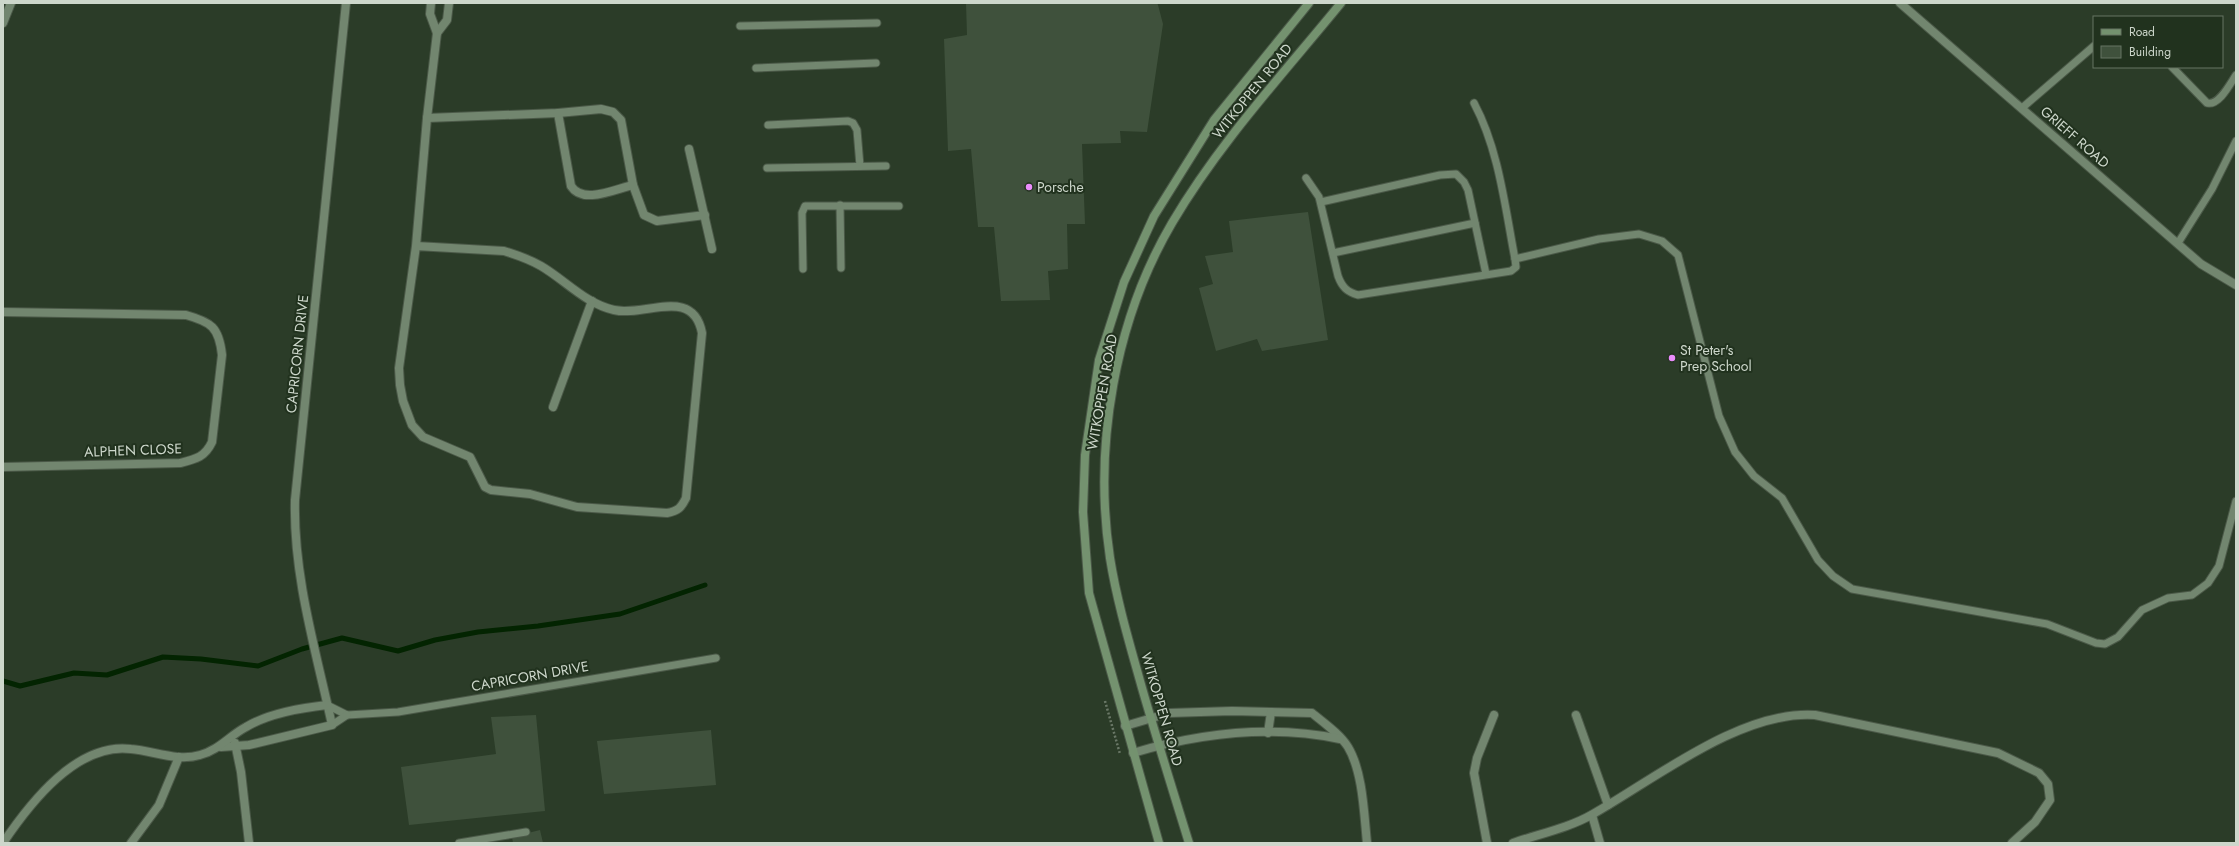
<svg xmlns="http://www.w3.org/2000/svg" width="2239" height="846" font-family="Jost,sans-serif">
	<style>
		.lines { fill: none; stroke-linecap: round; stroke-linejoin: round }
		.stream { stroke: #032401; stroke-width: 5 }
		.building { fill: #3f513c }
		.lane-casing { stroke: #4b5948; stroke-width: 9 }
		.street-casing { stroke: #4b5948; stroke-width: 10 }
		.secondary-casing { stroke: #4b5948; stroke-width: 10 }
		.path { stroke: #6a7867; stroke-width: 2.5; stroke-dasharray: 2 2; stroke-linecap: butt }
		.lane { stroke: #72866f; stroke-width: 7 }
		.street { stroke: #72866f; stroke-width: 8 }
		.secondary { stroke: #74926f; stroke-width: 8 }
		.poi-dot { fill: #eb8dfc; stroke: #21321e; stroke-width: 1.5 }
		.labels { text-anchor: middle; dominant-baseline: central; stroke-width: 4; stroke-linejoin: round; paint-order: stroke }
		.street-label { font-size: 14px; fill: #cdd7cb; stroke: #21321e }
		.poi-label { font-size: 14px; fill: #cdd7cb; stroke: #21321e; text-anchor: start }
	</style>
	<rect width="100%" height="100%" fill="#2b3c28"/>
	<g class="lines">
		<path class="stream" d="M3,681L20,686L74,673L107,675L163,657L201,659L258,666L302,649L342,638L398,651L435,640L478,632L538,626L620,614L705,585"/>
	</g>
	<g class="building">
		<path d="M966,3H1157L1158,5L1163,24L1147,132L1120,131L1121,143L1082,144L1085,224H1067L1068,269L1048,271L1050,300L1001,301L994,227H978L971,149L948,151L944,39L967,35Z"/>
		<path d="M1308,212L1328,340L1262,351L1257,339L1216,351L1199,288L1213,284L1205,256L1233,252L1229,221Z"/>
		<path d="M536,715L545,811L409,825L401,767L496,754L491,717Z"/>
		<path d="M711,730L716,785L604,794L597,741Z"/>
		<path d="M540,830L543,843H513L512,837Z"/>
	</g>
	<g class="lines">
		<g class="lane-casing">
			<g id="lane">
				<path d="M740,26L877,23"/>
				<path d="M2172,67L2207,103C2219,106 2230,84 2236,75"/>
				<path d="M756,68L876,63"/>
				<path d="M2022,108L2094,46"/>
				<path d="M768,125L848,121L853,123L857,130L860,166"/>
				<path d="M767,168L886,166"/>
				<path d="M1306,178L1319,197L1338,276C1342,287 1347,292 1358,295L1511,271L1516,267L1515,259C1505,207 1499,150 1474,103"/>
				<path d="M1321,202L1440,175L1456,174L1464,182L1468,190L1486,274"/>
				<path d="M840,205L841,268"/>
				<path d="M2178,243L2212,189L2236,141"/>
				<path d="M1333,253L1475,223"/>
				<path d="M1515,259L1599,239L1639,234L1662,241L1678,255L1719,416L1735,452L1754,476L1782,498L1818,560L1833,576L1852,589L2047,624L2096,643L2105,644L2118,637L2142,610L2168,598L2192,595L2208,583L2219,566L2236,501"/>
				<path d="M803,269L802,213L805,206H899"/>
				<path d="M327,705L347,715L398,712L716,658"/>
				<path d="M332,725L347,715"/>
				<path d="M459,843L526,832"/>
			</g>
		</g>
		<g class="street-casing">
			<g id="street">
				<path d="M1900,3L2201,264L2236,285"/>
				<path d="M3,23L11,3"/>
				<path d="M437,33L447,20L449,3"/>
				<path d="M558,113L571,186C583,205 615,189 633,185"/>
				<path d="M427,118L558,113L601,109L613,112L621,120L633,185L644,215L657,221L705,215"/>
				<path d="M689,149L712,249"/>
				<path d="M416,246L504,251C517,255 529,259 541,266C565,280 586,304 614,310C645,317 693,286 702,333L686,498C681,508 678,511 667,513L577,507L530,494L491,490L485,487L470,457L423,437L412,425L403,401L400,385L399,368L416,246L427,118L437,33L430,14L431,3"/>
				<path d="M3,312L186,315C211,322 219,327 222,355L212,442C205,457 196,459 180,463L3,467"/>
				<path d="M553,407L592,301"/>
				<path d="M1576,715L1608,805"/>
				<path d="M1125,726L1169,713L1232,711L1312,713C1324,723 1340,734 1348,747C1363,772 1364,814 1367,843"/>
				<path d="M1268,733L1271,712"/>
				<path d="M235,743L241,772L249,843"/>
				<path d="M221,747L249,745L332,725C316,651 293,576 295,500L346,3"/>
				<path d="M1133,753C1200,733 1272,725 1340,739"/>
				<path d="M1592,815L1600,843"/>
				<path d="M3,843C30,803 77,742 131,749C154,751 178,762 200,755C219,750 229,736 246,727C269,713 300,708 327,705"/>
				<path d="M131,843L159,805L179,757"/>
				<path d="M1487,843L1474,773L1477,758L1494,715"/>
				<path d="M1513,843C1539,834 1569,828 1593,814C1655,779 1741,710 1815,715L1998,753L2039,773L2048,784L2050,800L2035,822L2012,843"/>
			</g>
		</g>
		<g class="secondary-casing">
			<g id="secondary">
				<path d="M1159,843L1089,593L1083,512L1085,455L1099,360L1124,282L1154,216L1214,120L1309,3"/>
				<path d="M1189,843C1173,791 1157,740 1142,688C1130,645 1117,602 1110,558C1093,446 1115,320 1172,223C1219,143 1283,74 1341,3"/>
			</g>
		</g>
		<path class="path" d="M1105,701L1120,754"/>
		<use href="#lane" class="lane"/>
		<use href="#street" class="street"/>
		<use href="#secondary" class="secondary"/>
	</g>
	<g class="poi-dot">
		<circle cx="1029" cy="187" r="4"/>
		<circle cx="1672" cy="358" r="4"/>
	</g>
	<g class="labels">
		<g class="street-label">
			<text transform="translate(1252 91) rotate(-51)">WITKOPPEN ROAD</text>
			<text transform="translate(2075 137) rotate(41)">GRIEFF ROAD</text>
			<text transform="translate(297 354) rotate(-84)">CAPRICORN DRIVE</text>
			<text transform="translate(1102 392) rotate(-80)">WITKOPPEN ROAD</text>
			<text transform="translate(133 450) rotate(-2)">ALPHEN CLOSE</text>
			<text transform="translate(530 676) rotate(-10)">CAPRICORN DRIVE</text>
			<text transform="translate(1162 709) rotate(74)">WITKOPPEN ROAD</text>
		</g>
		<g class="poi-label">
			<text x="1037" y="187">Porsche</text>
			<text x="1680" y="350">St Peter's<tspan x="1680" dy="16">Prep School</tspan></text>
		</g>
	</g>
	<rect width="2239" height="846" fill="none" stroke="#cdd7cb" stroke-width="8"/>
	<rect x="2093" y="16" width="130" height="52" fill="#21321e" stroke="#667463"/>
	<rect x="2101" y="29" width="20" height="6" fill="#74926f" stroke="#667463"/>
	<text x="2129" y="36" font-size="12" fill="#cdd7cb">Road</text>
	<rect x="2101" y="46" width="20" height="12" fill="#3f513c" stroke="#667463"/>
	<text x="2129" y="56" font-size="12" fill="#cdd7cb">Building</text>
</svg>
